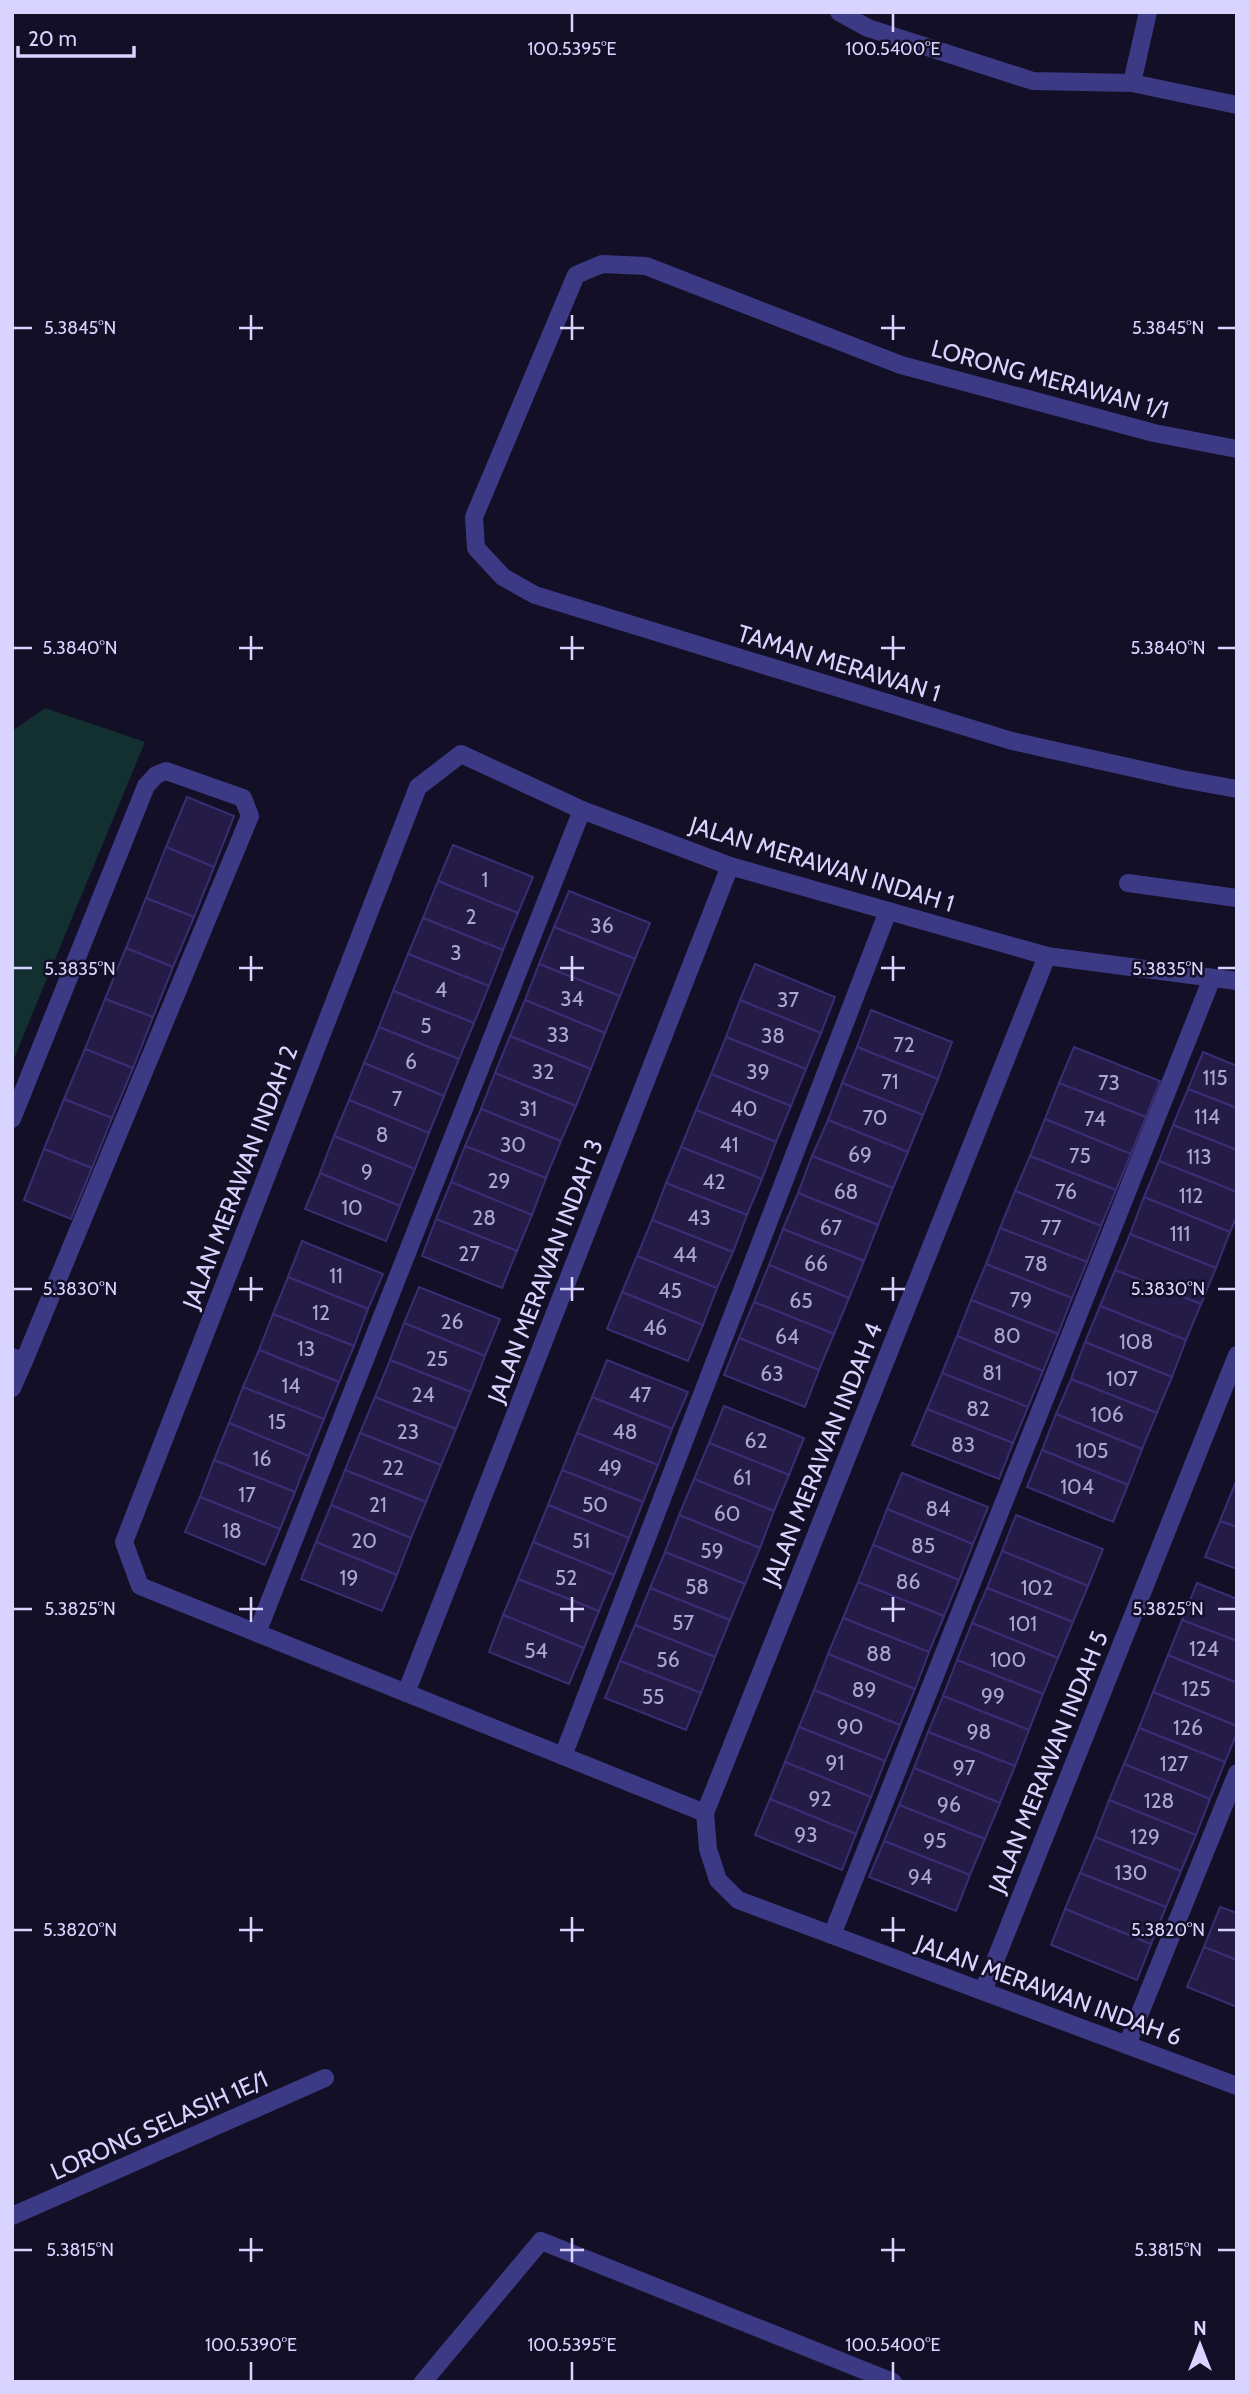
<svg xmlns="http://www.w3.org/2000/svg" width="1249" height="2394" font-family="Cabin,sans-serif">
	<style>
		.green { fill: #12302f }
		.building { fill: #241b47; stroke: #3b2d73; stroke-width: 2 }
		.lines { fill: none; stroke-linecap: round; stroke-linejoin: round }
		.lane { stroke: #3d3a85; stroke-width: 18 }
		.street { stroke: #3d3a85; stroke-width: 18 }
		.ticks { fill: none; stroke: #d9d4ff; stroke-width: 2.5 }
		.labels { text-anchor: middle; dominant-baseline: central; stroke-width: 5; stroke-linejoin: round; paint-order: stroke }
		.number-label { font-size: 21px; fill: #aca6d1 }
		.street-label { font-size: 24px; fill: #d9d4ff; stroke: #130f26 }
		.ticks-label { font-size: 18px; text-anchor: middle; fill: #d9d4ff; stroke: #130f26; stroke-width: 5; stroke-linejoin: round; paint-order: stroke }
	</style>
	<rect width="100%" height="100%" fill="#130f26"/>
	<path class="green" d="M45,708L145,742L12,1063V731Z"/>
	<g class="building">
		<path d="M187,797L234,816L214,867L166,847Z"/>
		<path d="M453,845L533,877L518,913L438,881Z"/>
		<path d="M166,847L214,867L194,917L146,898Z"/>
		<path d="M438,881L518,913L503,950L423,918Z"/>
		<path d="M569,891L650,923L635,959L554,927Z"/>
		<path d="M146,898L194,917L173,967L126,948Z"/>
		<path d="M423,918L503,950L489,986L408,954Z"/>
		<path d="M554,927L635,959L620,996L539,964Z"/>
		<path d="M126,948L173,967L153,1017L105,999Z"/>
		<path d="M408,954L489,986L474,1023L393,991Z"/>
		<path d="M539,964L620,996L605,1033L525,1000Z"/>
		<path d="M755,964L835,997L821,1033L740,1000Z"/>
		<path d="M393,991L474,1023L459,1059L379,1027Z"/>
		<path d="M105,999L153,1017L133,1068L85,1049Z"/>
		<path d="M525,1000L605,1033L591,1069L510,1036Z"/>
		<path d="M740,1000L821,1033L806,1069L726,1037Z"/>
		<path d="M871,1010L952,1042L938,1079L857,1047Z"/>
		<path d="M379,1027L459,1059L444,1096L364,1063Z"/>
		<path d="M510,1036L591,1069L576,1106L495,1073Z"/>
		<path d="M726,1037L806,1069L791,1106L711,1074Z"/>
		<path d="M857,1047L938,1079L923,1115L842,1083Z"/>
		<path d="M1074,1047L1160,1081L1146,1117L1059,1083Z"/>
		<path d="M85,1049L133,1068L112,1118L64,1099Z"/>
		<path d="M1203,1052L1237,1066V1108L1188,1089Z"/>
		<path d="M364,1063L444,1096L429,1133L349,1100Z"/>
		<path d="M495,1073L576,1106L561,1141L481,1109Z"/>
		<path d="M711,1074L791,1106L776,1142L696,1110Z"/>
		<path d="M842,1083L923,1115L908,1152L828,1120Z"/>
		<path d="M1059,1083L1146,1117L1131,1154L1045,1119Z"/>
		<path d="M1188,1089L1237,1108V1150L1173,1125Z"/>
		<path d="M64,1099L112,1118L92,1168L44,1149Z"/>
		<path d="M349,1100L429,1133L415,1169L334,1136Z"/>
		<path d="M481,1109L561,1141L546,1178L465,1146Z"/>
		<path d="M696,1110L776,1142L762,1179L681,1147Z"/>
		<path d="M1045,1119L1131,1154L1116,1190L1030,1156Z"/>
		<path d="M828,1120L908,1152L893,1188L812,1156Z"/>
		<path d="M1173,1125L1237,1150V1192L1159,1161Z"/>
		<path d="M334,1136L415,1169L400,1206L320,1173Z"/>
		<path d="M465,1146L546,1178L532,1215L451,1182Z"/>
		<path d="M681,1147L762,1179L747,1215L666,1183Z"/>
		<path d="M44,1149L92,1168L71,1219L24,1200Z"/>
		<path d="M812,1156L893,1188L878,1225L798,1193Z"/>
		<path d="M1030,1156L1116,1190L1101,1226L1015,1191Z"/>
		<path d="M1159,1161L1237,1192V1216L1230,1232L1144,1197Z"/>
		<path d="M320,1173L400,1206L386,1241L305,1209Z"/>
		<path d="M451,1182L532,1215L517,1251L436,1219Z"/>
		<path d="M666,1183L747,1215L733,1252L652,1220Z"/>
		<path d="M1015,1191L1101,1226L1087,1262L1000,1228Z"/>
		<path d="M798,1193L878,1225L864,1261L783,1229Z"/>
		<path d="M1144,1197L1230,1232L1216,1268L1130,1234Z"/>
		<path d="M436,1219L517,1251L502,1288L422,1256Z"/>
		<path d="M652,1220L733,1252L717,1288L637,1256Z"/>
		<path d="M1000,1228L1087,1262L1072,1298L986,1264Z"/>
		<path d="M783,1229L864,1261L849,1298L769,1265Z"/>
		<path d="M1130,1234L1216,1268L1201,1304L1115,1270Z"/>
		<path d="M302,1241L383,1274L368,1309L288,1277Z"/>
		<path d="M637,1256L717,1288L703,1325L622,1292Z"/>
		<path d="M986,1264L1072,1298L1058,1334L971,1300Z"/>
		<path d="M769,1265L849,1298L834,1334L754,1302Z"/>
		<path d="M1115,1270L1201,1304L1186,1340L1100,1306Z"/>
		<path d="M288,1277L368,1309L354,1346L273,1314Z"/>
		<path d="M419,1287L500,1319L485,1356L404,1323Z"/>
		<path d="M622,1292L703,1325L688,1361L607,1329Z"/>
		<path d="M971,1300L1058,1334L1043,1371L957,1336Z"/>
		<path d="M754,1302L834,1334L819,1370L739,1338Z"/>
		<path d="M1100,1306L1186,1340L1172,1377L1085,1342Z"/>
		<path d="M273,1314L354,1346L339,1382L259,1350Z"/>
		<path d="M404,1323L485,1356L471,1392L390,1360Z"/>
		<path d="M957,1336L1043,1371L1028,1407L942,1373Z"/>
		<path d="M739,1338L819,1370L805,1407L724,1375Z"/>
		<path d="M1085,1342L1172,1377L1157,1413L1071,1379Z"/>
		<path d="M259,1350L339,1382L324,1419L243,1387Z"/>
		<path d="M390,1360L471,1392L456,1429L375,1397Z"/>
		<path d="M607,1360L688,1392L672,1429L592,1397Z"/>
		<path d="M942,1373L1028,1407L1013,1443L927,1409Z"/>
		<path d="M1071,1379L1157,1413L1142,1449L1056,1414Z"/>
		<path d="M243,1387L324,1419L309,1456L229,1423Z"/>
		<path d="M375,1397L456,1429L441,1465L360,1433Z"/>
		<path d="M592,1397L672,1429L658,1465L577,1433Z"/>
		<path d="M724,1406L804,1438L789,1475L709,1443Z"/>
		<path d="M927,1409L1013,1443L999,1479L912,1445Z"/>
		<path d="M1056,1414L1142,1449L1128,1485L1042,1450Z"/>
		<path d="M229,1423L309,1456L295,1492L214,1460Z"/>
		<path d="M360,1433L441,1465L426,1502L345,1470Z"/>
		<path d="M577,1433L658,1465L643,1502L562,1470Z"/>
		<path d="M709,1443L789,1475L774,1511L694,1479Z"/>
		<path d="M1042,1450L1128,1485L1113,1522L1027,1487Z"/>
		<path d="M214,1460L295,1492L280,1529L200,1497Z"/>
		<path d="M345,1470L426,1502L411,1538L331,1505Z"/>
		<path d="M562,1470L643,1502L629,1538L548,1505Z"/>
		<path d="M902,1473L988,1507L973,1544L887,1509Z"/>
		<path d="M694,1479L774,1511L760,1548L679,1515Z"/>
		<path d="M1235,1484L1237,1485V1527L1220,1521Z"/>
		<path d="M200,1497L280,1529L265,1565L185,1532Z"/>
		<path d="M331,1505L411,1538L397,1575L316,1542Z"/>
		<path d="M548,1505L629,1538L614,1575L533,1542Z"/>
		<path d="M887,1509L973,1544L959,1580L873,1545Z"/>
		<path d="M679,1515L760,1548L745,1584L665,1552Z"/>
		<path d="M1016,1515L1103,1549L1088,1586L1002,1551Z"/>
		<path d="M1220,1521L1237,1527V1569L1205,1557Z"/>
		<path d="M316,1542L397,1575L382,1611L301,1579Z"/>
		<path d="M533,1542L614,1575L599,1611L518,1579Z"/>
		<path d="M873,1545L959,1580L944,1616L858,1582Z"/>
		<path d="M1002,1551L1088,1586L1073,1622L987,1588Z"/>
		<path d="M665,1552L745,1584L730,1620L650,1588Z"/>
		<path d="M518,1579L599,1611L584,1648L503,1615Z"/>
		<path d="M858,1582L944,1616L929,1652L843,1618Z"/>
		<path d="M1197,1583L1237,1599V1641L1182,1620Z"/>
		<path d="M650,1588L730,1620L715,1657L635,1625Z"/>
		<path d="M987,1588L1073,1622L1058,1658L972,1623Z"/>
		<path d="M503,1615L584,1648L569,1684L489,1652Z"/>
		<path d="M843,1618L929,1652L915,1689L828,1654Z"/>
		<path d="M1182,1620L1237,1641V1683L1168,1655Z"/>
		<path d="M972,1623L1058,1658L1043,1694L957,1660Z"/>
		<path d="M635,1625L715,1657L701,1693L620,1661Z"/>
		<path d="M828,1654L915,1689L900,1725L814,1690Z"/>
		<path d="M1168,1655L1237,1683V1726L1153,1692Z"/>
		<path d="M957,1660L1043,1694L1029,1730L943,1696Z"/>
		<path d="M620,1661L701,1693L686,1730L605,1698Z"/>
		<path d="M814,1690L900,1725L885,1761L799,1727Z"/>
		<path d="M1153,1692L1237,1726V1733L1225,1762L1139,1728Z"/>
		<path d="M943,1696L1029,1730L1015,1766L928,1732Z"/>
		<path d="M799,1727L885,1761L871,1797L785,1762Z"/>
		<path d="M1139,1728L1225,1762L1210,1799L1124,1764Z"/>
		<path d="M928,1732L1015,1766L1000,1803L914,1768Z"/>
		<path d="M785,1762L871,1797L856,1834L770,1799Z"/>
		<path d="M1124,1764L1210,1799L1196,1835L1109,1800Z"/>
		<path d="M914,1768L1000,1803L985,1839L899,1805Z"/>
		<path d="M770,1799L856,1834L842,1870L755,1835Z"/>
		<path d="M1109,1800L1196,1835L1181,1871L1095,1837Z"/>
		<path d="M899,1805L985,1839L970,1875L884,1841Z"/>
		<path d="M1095,1837L1181,1871L1166,1907L1080,1873Z"/>
		<path d="M884,1841L970,1875L956,1911L869,1877Z"/>
		<path d="M1080,1873L1166,1907L1151,1944L1065,1909Z"/>
		<path d="M1220,1907L1237,1913V1960L1204,1947Z"/>
		<path d="M1065,1909L1151,1944L1137,1980L1051,1945Z"/>
		<path d="M1204,1947L1237,1960V2007L1187,1987Z"/>
	</g>
	<g class="lines">
		<g class="lane">
			<path d="M12,1388L24,1361"/>
			<path d="M257,1633L582,810"/>
			<path d="M563,1756L888,911"/>
			<path d="M832,1935L1212,978"/>
			<path d="M1127,2045L1237,1773"/>
		</g>
		<g class="street">
			<path d="M839,12L868,28L1033,81L1132,83L1237,105"/>
			<path d="M1132,83L1148,12"/>
			<path d="M1237,449L1154,433L901,365L646,266L602,264L576,275L474,517L476,548L503,577L535,595L1012,741L1182,779L1237,789"/>
			<path d="M1128,883L1237,898"/>
			<path d="M1047,956L705,1813L708,1849L718,1880L738,1900L1237,2086"/>
			<path d="M12,1119L146,786L156,775L166,771L243,798L250,816L24,1361L12,1357"/>
			<path d="M406,1693L730,866"/>
			<path d="M705,1813L140,1586L124,1542L418,787L461,754L582,810L730,866L1047,956L1237,981"/>
			<path d="M983,1991L1237,1355"/>
			<path d="M12,2216L325,2078"/>
			<path d="M423,2382L541,2241L893,2382"/>
		</g>
	</g>
	<path class="ticks" d="M572,14V32M893,14V32M251,315V340M572,315V340M893,315V340M14,328H32M239,328H263M560,328H584M881,328H905M1218,328H1235M251,636V660M572,636V660M893,636V660M14,648H32M239,648H263M560,648H584M881,648H905M1218,648H1235M251,956V981M572,956V981M893,956V981M14,968H32M239,968H263M560,968H584M881,968H905M1218,968H1235M251,1277V1301M572,1277V1301M893,1277V1301M14,1289H32M239,1289H263M560,1289H584M881,1289H905M1218,1289H1235M251,1597V1622M572,1597V1622M893,1597V1622M14,1609H32M239,1609H263M560,1609H584M881,1609H905M1218,1609H1235M251,1917V1942M572,1917V1942M893,1917V1942M14,1930H32M239,1930H263M560,1930H584M881,1930H905M1218,1930H1235M251,2238V2262M572,2238V2262M893,2238V2262M14,2250H32M239,2250H263M560,2250H584M881,2250H905M1218,2250H1235M251,2362V2380M572,2362V2380M893,2362V2380"/>
	<g class="labels">
		<g class="number-label">
			<text x="485" y="879">1</text>
			<text x="471" y="916">2</text>
			<text x="602" y="925">36</text>
			<text x="456" y="952">3</text>
			<text x="441" y="989">4</text>
			<text x="572" y="998">34</text>
			<text x="788" y="999">37</text>
			<text x="426" y="1025">5</text>
			<text x="558" y="1034">33</text>
			<text x="773" y="1035">38</text>
			<text x="904" y="1044">72</text>
			<text x="411" y="1061">6</text>
			<text x="543" y="1071">32</text>
			<text x="758" y="1071">39</text>
			<text x="1215" y="1077">115</text>
			<text x="890" y="1081">71</text>
			<text x="1109" y="1082">73</text>
			<text x="397" y="1098">7</text>
			<text x="528" y="1108">31</text>
			<text x="744" y="1108">40</text>
			<text x="1207" y="1116">114</text>
			<text x="875" y="1117">70</text>
			<text x="1095" y="1118">74</text>
			<text x="382" y="1134">8</text>
			<text x="513" y="1144">30</text>
			<text x="729" y="1144">41</text>
			<text x="860" y="1154">69</text>
			<text x="1080" y="1155">75</text>
			<text x="1199" y="1156">113</text>
			<text x="367" y="1171">9</text>
			<text x="499" y="1180">29</text>
			<text x="714" y="1181">42</text>
			<text x="846" y="1191">68</text>
			<text x="1066" y="1191">76</text>
			<text x="1191" y="1195">112</text>
			<text x="352" y="1207">10</text>
			<text x="484" y="1217">28</text>
			<text x="699" y="1217">43</text>
			<text x="831" y="1227">67</text>
			<text x="1051" y="1227">77</text>
			<text x="1180" y="1233">111</text>
			<text x="469" y="1253">27</text>
			<text x="685" y="1254">44</text>
			<text x="816" y="1263">66</text>
			<text x="1036" y="1263">78</text>
			<text x="336" y="1275">11</text>
			<text x="670" y="1290">45</text>
			<text x="1021" y="1299">79</text>
			<text x="801" y="1300">65</text>
			<text x="321" y="1312">12</text>
			<text x="452" y="1321">26</text>
			<text x="655" y="1327">46</text>
			<text x="1007" y="1335">80</text>
			<text x="787" y="1336">64</text>
			<text x="1136" y="1341">108</text>
			<text x="306" y="1348">13</text>
			<text x="437" y="1358">25</text>
			<text x="992" y="1372">81</text>
			<text x="772" y="1373">63</text>
			<text x="1122" y="1378">107</text>
			<text x="291" y="1385">14</text>
			<text x="423" y="1394">24</text>
			<text x="640" y="1394">47</text>
			<text x="978" y="1408">82</text>
			<text x="1107" y="1414">106</text>
			<text x="277" y="1421">15</text>
			<text x="408" y="1431">23</text>
			<text x="625" y="1431">48</text>
			<text x="756" y="1440">62</text>
			<text x="963" y="1444">83</text>
			<text x="1092" y="1450">105</text>
			<text x="262" y="1458">16</text>
			<text x="393" y="1467">22</text>
			<text x="610" y="1467">49</text>
			<text x="742" y="1477">61</text>
			<text x="1077" y="1486">104</text>
			<text x="247" y="1494">17</text>
			<text x="378" y="1504">21</text>
			<text x="595" y="1504">50</text>
			<text x="938" y="1508">84</text>
			<text x="727" y="1513">60</text>
			<text x="232" y="1530">18</text>
			<text x="364" y="1540">20</text>
			<text x="581" y="1540">51</text>
			<text x="923" y="1545">85</text>
			<text x="712" y="1550">59</text>
			<text x="349" y="1577">19</text>
			<text x="566" y="1577">52</text>
			<text x="908" y="1581">86</text>
			<text x="697" y="1586">58</text>
			<text x="1037" y="1587">102</text>
			<text x="683" y="1622">57</text>
			<text x="1023" y="1623">101</text>
			<text x="1204" y="1648">124</text>
			<text x="536" y="1650">54</text>
			<text x="879" y="1653">88</text>
			<text x="668" y="1659">56</text>
			<text x="1008" y="1659">100</text>
			<text x="1196" y="1688">125</text>
			<text x="864" y="1689">89</text>
			<text x="993" y="1695">99</text>
			<text x="653" y="1696">55</text>
			<text x="850" y="1726">90</text>
			<text x="1188" y="1727">126</text>
			<text x="979" y="1731">98</text>
			<text x="835" y="1762">91</text>
			<text x="1174" y="1763">127</text>
			<text x="964" y="1767">97</text>
			<text x="820" y="1798">92</text>
			<text x="1159" y="1800">128</text>
			<text x="949" y="1804">96</text>
			<text x="806" y="1834">93</text>
			<text x="1145" y="1836">129</text>
			<text x="935" y="1840">95</text>
			<text x="1131" y="1872">130</text>
			<text x="920" y="1876">94</text>
		</g>
		<g class="street-label">
			<text transform="translate(1050 379) rotate(15)">LORONG MERAWAN 1/1</text>
			<text transform="translate(839 663) rotate(17)">TAMAN MERAWAN 1</text>
			<text transform="translate(822 864) rotate(17)">JALAN MERAWAN INDAH 1</text>
			<text transform="translate(240 1177) rotate(-69)">JALAN MERAWAN INDAH 2</text>
			<text transform="translate(545 1271) rotate(-69)">JALAN MERAWAN INDAH 3</text>
			<text transform="translate(822 1454) rotate(-68)">JALAN MERAWAN INDAH 4</text>
			<text transform="translate(1048 1762) rotate(-68)">JALAN MERAWAN INDAH 5</text>
			<text transform="translate(1049 1990) rotate(20)">JALAN MERAWAN INDAH 6</text>
			<text transform="translate(159 2125) rotate(-24)">LORONG SELASIH 1E/1</text>
		</g>
	</g>
	<g class="ticks-label">
		<text x="572" y="55">100.5395°E</text>
		<text x="893" y="55">100.5400°E</text>
		<text x="80" y="334">5.3845°N</text>
		<text x="1168" y="334">5.3845°N</text>
		<text x="80" y="654">5.3840°N</text>
		<text x="1168" y="654">5.3840°N</text>
		<text x="80" y="975">5.3835°N</text>
		<text x="1168" y="975">5.3835°N</text>
		<text x="80" y="1295">5.3830°N</text>
		<text x="1168" y="1295">5.3830°N</text>
		<text x="80" y="1615">5.3825°N</text>
		<text x="1168" y="1615">5.3825°N</text>
		<text x="80" y="1936">5.3820°N</text>
		<text x="1168" y="1936">5.3820°N</text>
		<text x="80" y="2256">5.3815°N</text>
		<text x="1168" y="2256">5.3815°N</text>
		<text x="251" y="2351">100.5390°E</text>
		<text x="572" y="2351">100.5395°E</text>
		<text x="893" y="2351">100.5400°E</text>
	</g>
	<rect width="1249" height="2394" fill="none" stroke="#d9d4ff" stroke-width="28"/>
	<g transform="translate(1200 2345)" stroke="#130f26" stroke-width="5" paint-order="stroke">
	<path d="M0-5L12 26L0 18L-12 26Z" fill="#d9d4ff"/>
	<text y="-10" font-size="19" font-weight="bold" text-anchor="middle" fill="#d9d4ff">N</text>
	</g>
	<path d="M18 46v10h116v-10" fill="none" stroke="#d9d4ff" stroke-width="3.5"/>
	<text x="28" y="46" font-size="21" fill="#d9d4ff" stroke="#130f26" stroke-width="5" paint-order="stroke">20 m</text>
</svg>
